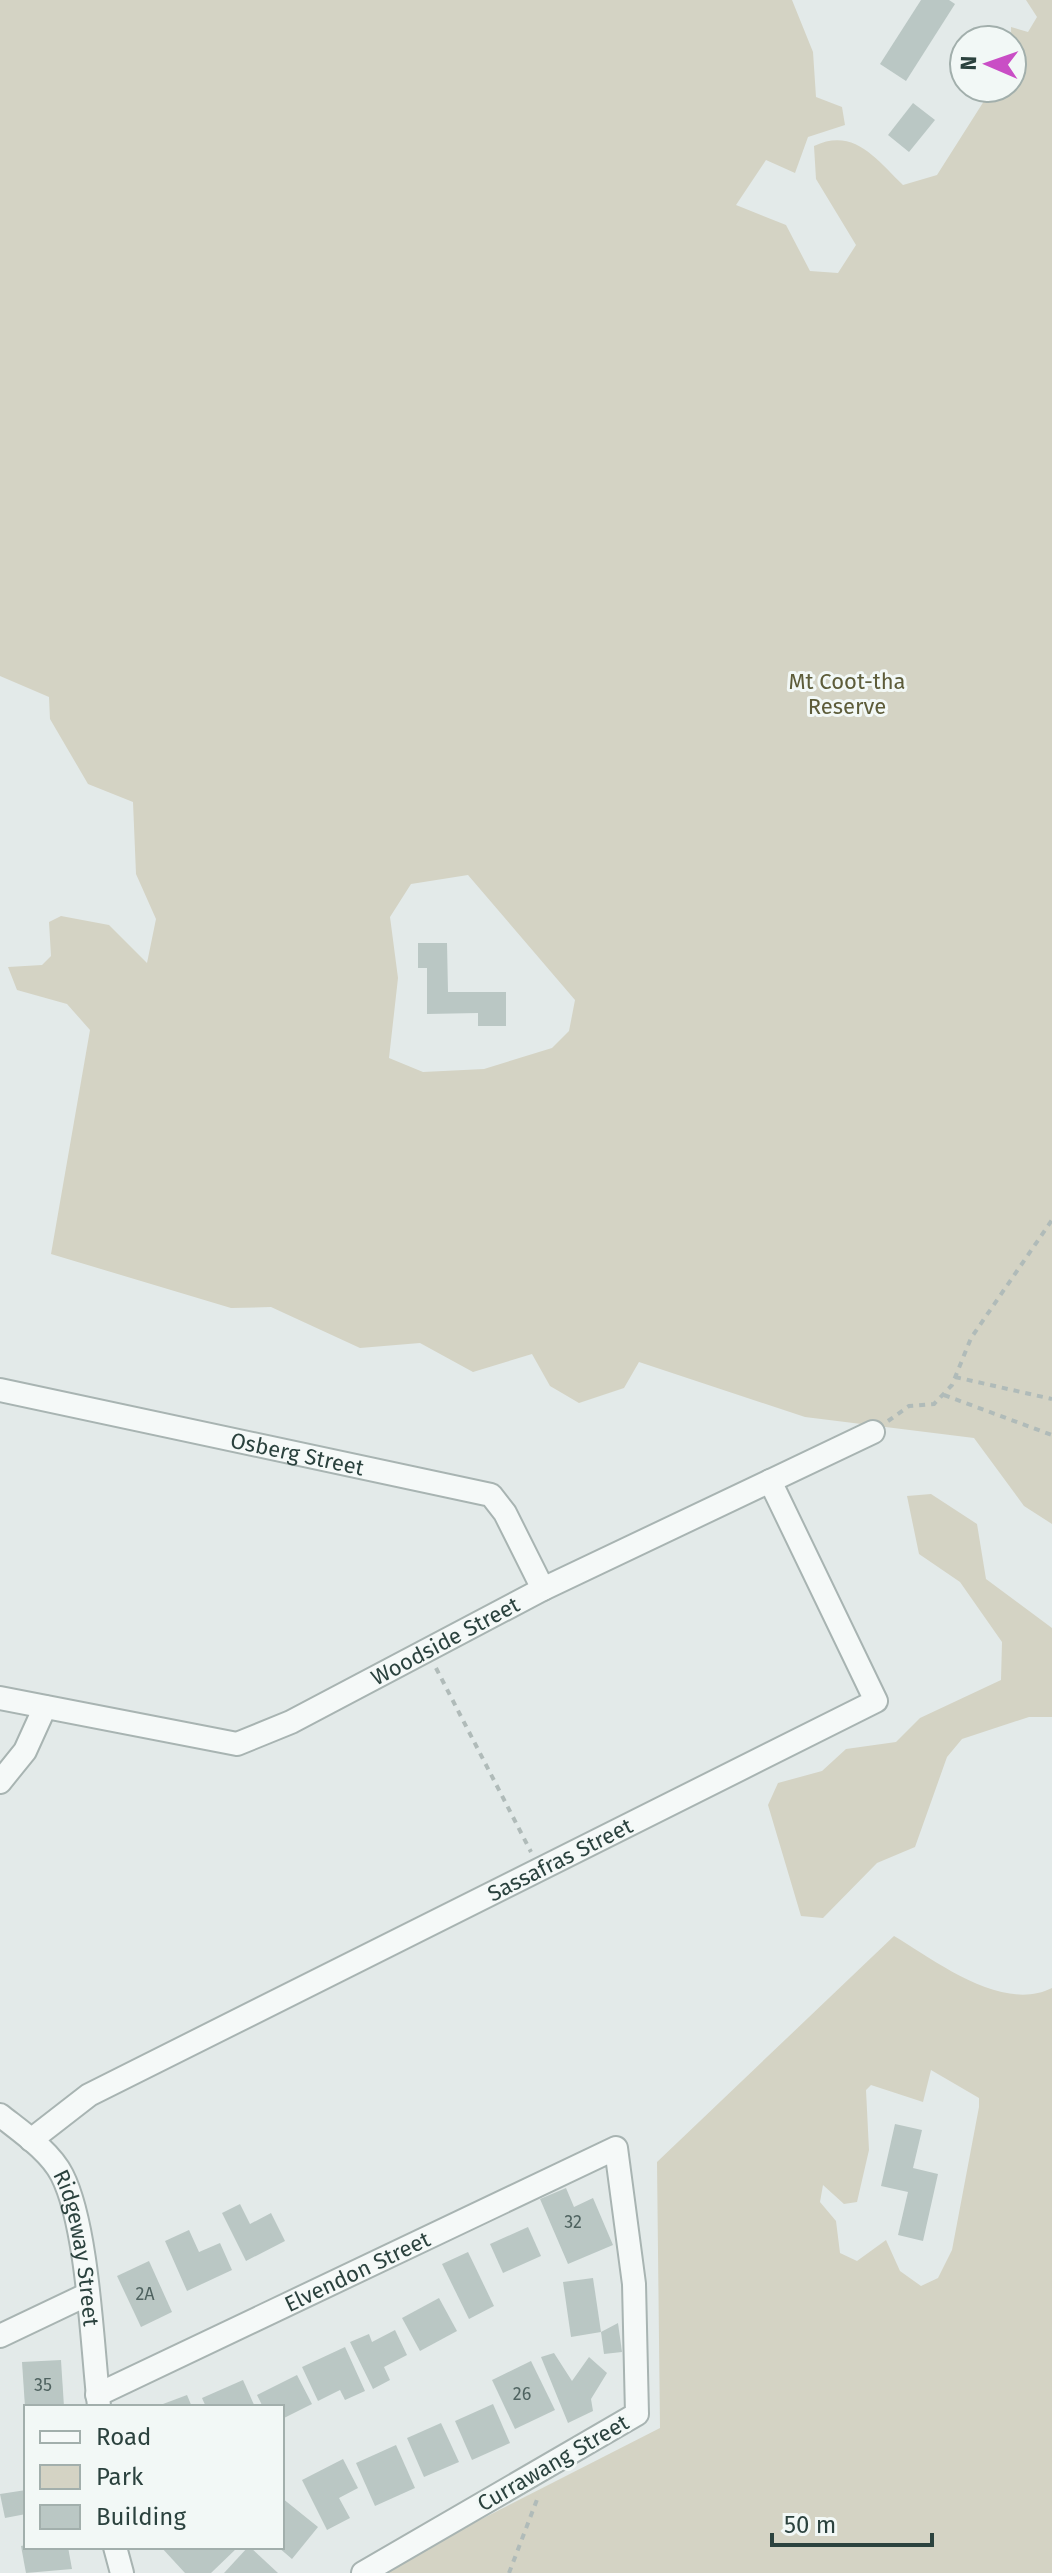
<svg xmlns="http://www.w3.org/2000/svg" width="1052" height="2573" font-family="'Fira Sans',sans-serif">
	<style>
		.green { fill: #d4d3c4; fill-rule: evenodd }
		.building { fill: #bac7c4 }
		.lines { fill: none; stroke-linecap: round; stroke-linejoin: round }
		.minor-casing { stroke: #a8b4b2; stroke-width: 26 }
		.path { stroke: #b0bbb9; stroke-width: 4; stroke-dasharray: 6 6; stroke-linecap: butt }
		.minor { stroke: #f5f9f8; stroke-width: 22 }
		.labels { text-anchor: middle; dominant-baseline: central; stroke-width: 6; stroke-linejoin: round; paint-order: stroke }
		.number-label { font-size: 18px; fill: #4f6360 }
		.park-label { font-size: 22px; fill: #5d5c39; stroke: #f2f8f6 }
		.street-label { font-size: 22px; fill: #2b423e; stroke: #f2f8f6 }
	</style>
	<rect width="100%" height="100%" fill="#e3eae9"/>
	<g class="green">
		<path d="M0,0H792L813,52L816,97L842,107L845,125L808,137L795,173L766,160L736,205L786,225L810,271L838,273L856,245L816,179L814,146C854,127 876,159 903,185L937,175L984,101V88H1012L1011,27L1028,32L1037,17L1026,0H1052V1524L1024,1506L974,1438L805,1417L639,1362L624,1388L579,1403L550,1386L532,1354L473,1372L420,1343L360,1348L271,1307L231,1308L51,1254L90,1030L67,1004L17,990L8,967L42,965L51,956L49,922L61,916L109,925L147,963L156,919L136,874L133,802L88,784L50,719L49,697L0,676ZM468,875L575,1000L569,1031L552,1048L484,1069L423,1072L389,1058L398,978L390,917L411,884Z"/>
		<path d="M931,1494L977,1524L986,1579L1052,1628V1717H1029L962,1739L947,1757L915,1847L877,1863L823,1918L801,1916L768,1805L778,1783L822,1771L846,1749L896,1742L920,1718L1001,1680L1002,1642L960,1582L919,1554L907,1496Z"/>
		<path d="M894,1936C936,1961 1002,2013 1052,1988V2573H376L660,2428L657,2162ZM931,2070L979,2098V2107L952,2250L938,2278L921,2286L900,2271L886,2240L857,2261L840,2253L836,2221L820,2202L823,2185L844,2204L857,2202L869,2150L866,2090L871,2085L923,2102Z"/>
	</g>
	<g class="building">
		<path d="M921,0H949L955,4L906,81L880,64Z"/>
		<path d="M913,103L935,120L909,152L888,135Z"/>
		<path d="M418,943H447L448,992H506V1026H478V1013L427,1014V968H418Z"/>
		<path d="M895,2124L922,2130L913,2168L938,2174L923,2241L898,2235L908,2192L881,2186Z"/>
		<path d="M566,2188L574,2207L593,2198L613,2245L568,2264L540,2199Z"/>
		<path d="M240,2204L250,2224L271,2213L285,2241L246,2261L222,2213Z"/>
		<path d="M528,2227L541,2256L503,2273L490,2244Z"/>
		<path d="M189,2230L199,2252L220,2243L232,2270L187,2291L165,2241Z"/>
		<path d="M468,2252L494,2306L469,2319L442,2264Z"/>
		<path d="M149,2261L172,2312L141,2327L117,2276Z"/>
		<path d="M593,2278L601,2332L571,2337L563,2282Z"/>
		<path d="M439,2298L457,2331L420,2351L402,2318Z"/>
		<path d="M618,2323L622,2352L604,2354L601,2332Z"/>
		<path d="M395,2330L407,2355L384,2367L390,2380L373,2389L350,2342L369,2334L372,2342Z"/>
		<path d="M345,2347L365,2391L345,2400L340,2390L318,2401L302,2367Z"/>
		<path d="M554,2353L572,2381L589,2357L607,2373L591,2399L593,2411L568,2423L541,2357Z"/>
		<path d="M61,2360L64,2407H25L22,2362Z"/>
		<path d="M531,2361L555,2410L515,2429L492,2380Z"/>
		<path d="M297,2375L312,2404L282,2419V2407H263L257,2395Z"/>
		<path d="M243,2380L255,2407H206L202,2398Z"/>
		<path d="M187,2395L192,2407H155Z"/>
		<path d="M493,2404L510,2443L472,2460L455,2421Z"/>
		<path d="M441,2423L459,2462L424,2477L407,2438Z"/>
		<path d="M396,2445L415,2488L375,2506L356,2463Z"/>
		<path d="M343,2459L358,2488L339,2498L350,2518L327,2530L302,2480Z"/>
		<path d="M26,2490V2514L5,2518L0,2494Z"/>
		<path d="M282,2498L318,2527L292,2559L278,2547H282Z"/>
		<path d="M26,2545L68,2547L72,2569L26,2573L21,2546Z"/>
		<path d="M161,2547H238L211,2573H185Z"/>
		<path d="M248,2547H250L278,2573H224Z"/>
	</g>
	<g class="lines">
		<g class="minor-casing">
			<g id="minor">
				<path id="s1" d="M0,1390L491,1495L505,1513L543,1589"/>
				<path id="s2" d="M0,1698L237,1744L291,1722L543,1589L873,1432"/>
				<path d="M0,1782L25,1751L45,1707"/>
				<path id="s3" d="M0,2115C20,2131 50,2151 62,2175C88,2226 92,2345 99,2406"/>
				<path id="s4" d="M31,2140L89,2095L876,1701L770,1481"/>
				<path d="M0,2336L86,2295"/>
				<path id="s5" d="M97,2395L616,2148L634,2284L637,2414L363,2573"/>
				<path d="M115,2547L122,2573"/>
			</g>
		</g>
		<g class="path">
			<path d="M955,1377L1052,1399"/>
			<path d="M944,1395L1052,1435"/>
			<path d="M888,1421L909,1406L934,1404L952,1385L971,1338L1052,1220"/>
			<path d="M436,1668L531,1852"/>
			<path d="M509,2573L538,2497"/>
		</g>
		<use href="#minor" class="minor"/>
	</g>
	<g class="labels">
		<g class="number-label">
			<text x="573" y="2222">32</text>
			<text x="145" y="2294">2A</text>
			<text x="43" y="2385">35</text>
			<text x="522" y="2394">26</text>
		</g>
		<g class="park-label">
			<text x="847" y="681">Mt Coot-tha<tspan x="847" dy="25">Reserve</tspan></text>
		</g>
		<g class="street-label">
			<text stroke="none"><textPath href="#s1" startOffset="304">Osberg Street</textPath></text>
			<text stroke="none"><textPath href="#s2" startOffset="474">Woodside Street</textPath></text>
			<text stroke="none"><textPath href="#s4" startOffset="600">Sassafras Street</textPath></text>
			<text stroke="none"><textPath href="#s3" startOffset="162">Ridgeway Street</textPath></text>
			<text stroke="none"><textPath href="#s5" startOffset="288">Elvendon Street</textPath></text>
			<text transform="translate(553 2463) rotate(-30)">Currawang Street</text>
		</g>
	</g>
	<rect x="24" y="2405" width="260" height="144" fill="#f2f8f6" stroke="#a2afac" stroke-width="2"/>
	<rect x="40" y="2431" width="40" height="12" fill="#f5f9f8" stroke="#a2afac" stroke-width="2"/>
	<text x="96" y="2445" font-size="24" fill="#2b423e">Road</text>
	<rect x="40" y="2465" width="40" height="24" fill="#d4d3c4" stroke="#a2afac" stroke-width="2"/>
	<text x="96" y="2485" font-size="24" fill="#2b423e">Park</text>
	<rect x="40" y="2505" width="40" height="24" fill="#bac7c4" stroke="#a2afac" stroke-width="2"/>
	<text x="96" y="2525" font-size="24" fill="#2b423e">Building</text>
	<g transform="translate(988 64) rotate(272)"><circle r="38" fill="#f2f8f6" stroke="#a2afac" stroke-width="2"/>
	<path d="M0-6L14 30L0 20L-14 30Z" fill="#c94ec5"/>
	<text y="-12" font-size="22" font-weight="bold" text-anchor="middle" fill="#2b423e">N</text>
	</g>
	<path d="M772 2533v12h160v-12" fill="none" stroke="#2b423e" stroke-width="4"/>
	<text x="784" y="2533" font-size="24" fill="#2b423e" stroke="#f2f8f6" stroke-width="6" paint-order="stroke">50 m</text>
</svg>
